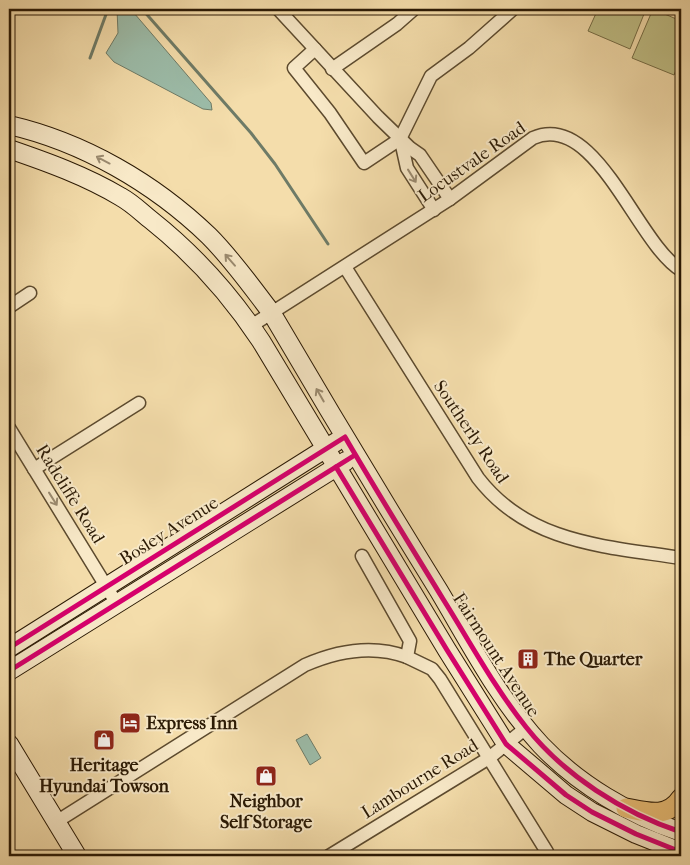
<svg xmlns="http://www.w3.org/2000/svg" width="690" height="865" font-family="'IM FELL French Canon',serif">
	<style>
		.green { fill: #c0bf86; stroke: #756c45 }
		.water { fill: #9cbca9; stroke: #6e7b67 }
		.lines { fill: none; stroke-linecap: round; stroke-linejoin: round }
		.stream { stroke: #6e7b67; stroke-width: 3 }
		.minor-casing { stroke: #5c4a2e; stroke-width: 15 }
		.secondary-casing { stroke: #2a1904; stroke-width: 20 }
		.primary-casing { stroke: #2a1904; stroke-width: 21 }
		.minor { stroke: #f8e9c8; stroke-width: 12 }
		.secondary { stroke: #f8e9c8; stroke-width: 18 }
		.primary { stroke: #eabe76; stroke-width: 19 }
		.cycleway-casing { stroke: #f8e9c8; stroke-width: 8 }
		.cycleway { stroke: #d6006c; stroke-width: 5 }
		.oneway { stroke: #9b8b70 }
		.labels { text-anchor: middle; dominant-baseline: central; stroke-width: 4; stroke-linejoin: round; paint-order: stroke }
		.street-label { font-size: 18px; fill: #2a1904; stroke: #f8e9c8 }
		.poi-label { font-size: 18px; font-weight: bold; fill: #2a1904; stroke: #f8e9c8; text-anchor: start }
	</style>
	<rect width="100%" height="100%" fill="#f4ddab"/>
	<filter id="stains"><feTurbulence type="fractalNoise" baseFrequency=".004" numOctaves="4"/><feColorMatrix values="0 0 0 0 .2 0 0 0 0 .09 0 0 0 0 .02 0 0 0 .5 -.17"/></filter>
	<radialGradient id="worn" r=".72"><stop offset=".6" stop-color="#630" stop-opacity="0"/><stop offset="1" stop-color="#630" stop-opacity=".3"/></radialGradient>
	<g class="green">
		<path d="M598,9H646L630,49L588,31Z"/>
		<path d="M653,9L681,21V58L674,75L632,58Z"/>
	</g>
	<g class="water">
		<path d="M117,9H130L134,13L211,103L212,110L203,109L114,62L106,53L118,33Z"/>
		<path d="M307,734L321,758L310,765L296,740Z"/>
	</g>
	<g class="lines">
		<g class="stream">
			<path d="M142,9L251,133L275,164L328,244"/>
			<path d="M90,58L108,9"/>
		</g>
		<g class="minor-casing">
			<g id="minor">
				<path d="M278,9L378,117L410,148L420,155L450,199"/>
				<path d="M315,49L294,68L330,113L364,163L400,139L431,76L469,48L513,9"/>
				<path d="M332,69L397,24L414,9"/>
				<path d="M401,141L407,168L434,210"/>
				<path d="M345,267L478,478C529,544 605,546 681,558"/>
				<path d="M9,307L30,293"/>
				<path d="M251,326L450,199L533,138C596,110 637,244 681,270"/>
				<path d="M9,428L117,604"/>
				<path d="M34,469L139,403"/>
				<path d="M362,556L410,641L407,657L432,669L440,679L547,852"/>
				<path d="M56,822L305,665C337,651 372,644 407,657"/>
				<path d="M329,856L489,758L526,728"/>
			</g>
		</g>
		<g class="secondary-casing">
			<g id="secondary">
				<path d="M9,125C83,142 154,183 209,236C232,259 251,286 271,312C326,406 382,499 439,591C470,643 499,700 541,745C578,784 630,815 681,832"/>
				<path d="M9,149C47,162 86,176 121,197C132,203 141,212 151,220C195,255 230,294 261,341L447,650L506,744L566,795L592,812L636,834L681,852"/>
				<path d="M9,648L336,442"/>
				<path d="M9,671L346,461"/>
				<path d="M9,744L77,856"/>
			</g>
		</g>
		<g class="primary-casing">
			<g id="primary">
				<path d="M626,808C647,812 667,819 681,798"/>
				<path d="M681,856V855"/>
			</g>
		</g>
		<use href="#minor" class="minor"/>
		<use href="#secondary" class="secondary"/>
		<use href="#primary" class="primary"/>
		<g class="cycleway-casing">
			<g id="cycleway">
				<path d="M336,467L447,650L506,744L566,795L592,812L636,834L681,852"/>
				<path d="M9,648L345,437C377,492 410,545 443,599C470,642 494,687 526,727C564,775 623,813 681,832"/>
				<path d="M9,671L355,455"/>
			</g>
		</g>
		<use href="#cycleway" class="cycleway"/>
	</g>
	<defs><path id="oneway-shaft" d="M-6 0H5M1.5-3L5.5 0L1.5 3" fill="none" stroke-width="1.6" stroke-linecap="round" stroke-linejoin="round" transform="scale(1.25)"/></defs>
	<g class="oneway">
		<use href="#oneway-shaft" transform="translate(103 160) rotate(-152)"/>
		<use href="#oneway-shaft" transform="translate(412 176) rotate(58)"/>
		<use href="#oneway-shaft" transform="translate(230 260) rotate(-131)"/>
		<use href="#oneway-shaft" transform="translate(320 395) rotate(-120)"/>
		<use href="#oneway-shaft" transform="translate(53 499) rotate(58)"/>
	</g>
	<defs>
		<g id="building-square" transform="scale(1.125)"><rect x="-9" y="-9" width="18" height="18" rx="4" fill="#8f2418" stroke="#f8e9c8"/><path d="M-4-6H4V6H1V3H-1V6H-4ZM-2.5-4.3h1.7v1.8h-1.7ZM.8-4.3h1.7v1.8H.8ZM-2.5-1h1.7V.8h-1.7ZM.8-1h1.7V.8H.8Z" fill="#fff"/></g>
		<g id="hotel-square" transform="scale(1.125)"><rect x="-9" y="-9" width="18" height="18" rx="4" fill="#8f2418" stroke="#f8e9c8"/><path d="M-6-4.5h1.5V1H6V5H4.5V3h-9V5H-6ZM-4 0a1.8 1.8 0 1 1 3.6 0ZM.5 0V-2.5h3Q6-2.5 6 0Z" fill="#fff"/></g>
		<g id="shop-square" transform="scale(1.125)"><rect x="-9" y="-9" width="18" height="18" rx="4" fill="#8f2418" stroke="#f8e9c8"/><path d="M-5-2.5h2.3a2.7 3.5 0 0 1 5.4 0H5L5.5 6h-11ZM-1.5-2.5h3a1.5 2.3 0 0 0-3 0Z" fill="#fff"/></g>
	</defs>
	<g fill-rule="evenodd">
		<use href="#building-square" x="528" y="659"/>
		<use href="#hotel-square" x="130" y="723"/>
		<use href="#shop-square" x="104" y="740"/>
		<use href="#shop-square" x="266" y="776"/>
	</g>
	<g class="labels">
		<g class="street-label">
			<text transform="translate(472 162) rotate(-35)">Locustvale Road</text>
			<text transform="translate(471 432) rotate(56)">Southerly Road</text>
			<text transform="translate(70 494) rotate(58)">Radcliffe Road</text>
			<text transform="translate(169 531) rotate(-32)">Bosley Avenue</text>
			<text transform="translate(496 655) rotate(57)">Fairmount Avenue</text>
			<text transform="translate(420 779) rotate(-32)">Lambourne Road</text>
		</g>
		<g class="poi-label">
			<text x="544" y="659">The Quarter</text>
			<text x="146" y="723">Express Inn</text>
			<text x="104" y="765" text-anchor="middle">Heritage<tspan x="104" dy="21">Hyundai Towson</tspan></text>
			<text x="266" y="801" text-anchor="middle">Neighbor<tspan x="266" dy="21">Self Storage</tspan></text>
		</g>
	</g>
	<rect width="690" height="865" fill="none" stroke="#f4ddab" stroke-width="30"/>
	<rect x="10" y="10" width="670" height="845" fill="none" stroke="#2a1904" stroke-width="2.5"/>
	<rect x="15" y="15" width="660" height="835" fill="none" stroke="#2a1904"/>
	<rect width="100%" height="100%" filter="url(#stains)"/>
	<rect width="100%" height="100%" fill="url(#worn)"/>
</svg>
